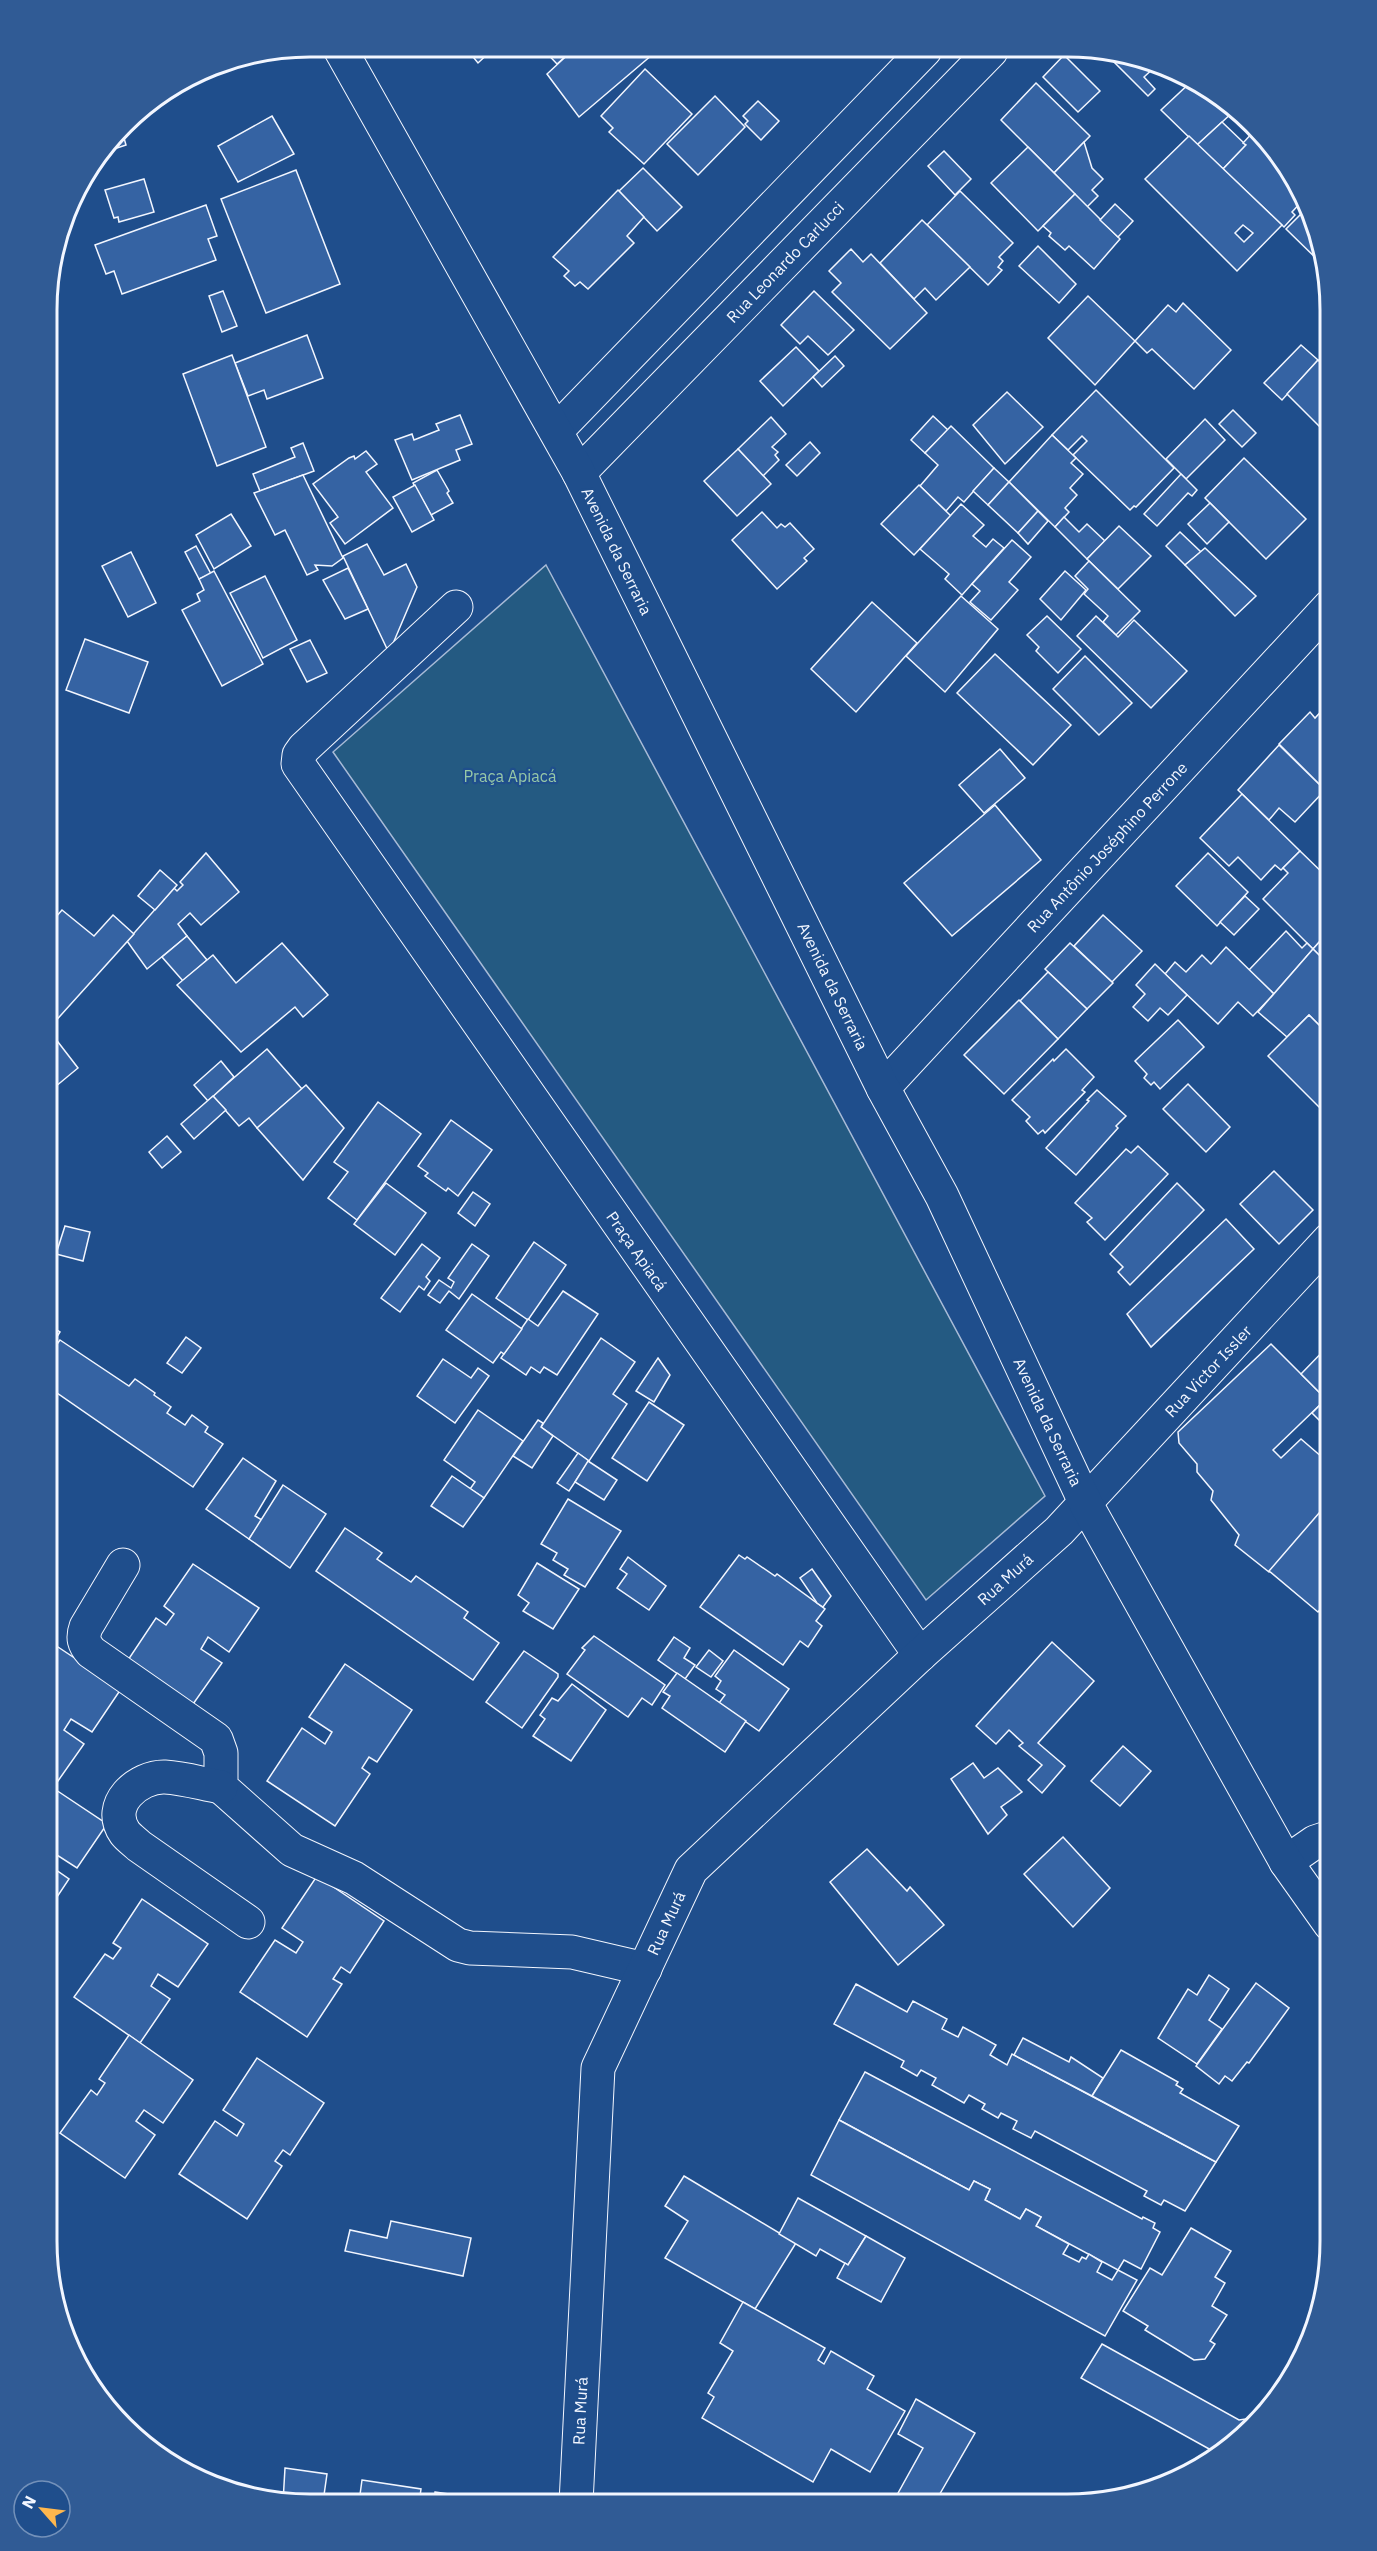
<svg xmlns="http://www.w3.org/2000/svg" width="1377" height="2551" font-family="'IBM Plex Sans',sans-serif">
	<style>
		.green { fill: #245a82; stroke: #a8bbd7; stroke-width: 1.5 }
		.building { fill: #3563a3; stroke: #f2f6ff; stroke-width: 1.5; fill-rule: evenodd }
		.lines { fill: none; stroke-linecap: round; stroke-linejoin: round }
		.minor-casing { stroke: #f2f6ff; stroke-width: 35 }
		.major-casing { stroke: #f2f6ff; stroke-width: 35 }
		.minor { stroke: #1f4e8c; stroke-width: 33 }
		.major { stroke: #1f4e8c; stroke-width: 33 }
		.labels { text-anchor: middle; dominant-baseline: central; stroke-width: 4.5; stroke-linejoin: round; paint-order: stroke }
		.street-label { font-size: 16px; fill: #f2f6ff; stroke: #1f4e8c }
		.park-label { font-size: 16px; fill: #97c8a6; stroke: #1f4e8c }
		.rim { fill: none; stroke: #f2f6ff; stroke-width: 3 }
	</style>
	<rect width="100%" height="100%" fill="#1f4e8c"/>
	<path class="green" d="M546,565L1045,1496L926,1600L333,752Z"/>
	<g class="building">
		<path d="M465,47L494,48L478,63Z"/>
		<path d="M542,48H575L557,64Z"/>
		<path d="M575,48L584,54L590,48L659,49L579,117L547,74Z"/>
		<path d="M1119,52L1157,65L1144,77L1155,89L1148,96L1111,59Z"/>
		<path d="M1064,55L1100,91L1078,112L1043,77Z"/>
		<path d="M645,69L692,114L644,164L609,132L613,128L601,116Z"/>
		<path d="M1193,80L1222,99L1233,112L1197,145L1161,110Z"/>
		<path d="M1036,83L1090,136L1054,173L1001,120Z"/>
		<path d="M715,96L745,127L698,175L667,144Z"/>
		<path d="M758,101L779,121L761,140L745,124L748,121L743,116Z"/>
		<path d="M272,116L294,154L238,182L218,146Z"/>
		<path d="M1222,122L1246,145L1223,169L1197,145Z"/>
		<path d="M122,131L126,145L105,152Z"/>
		<path d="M1254,131L1286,163L1304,199L1292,212L1295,215L1284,227L1223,169L1246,145L1243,143Z"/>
		<path d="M1189,136L1282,225L1237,271L1145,179ZM1243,225L1253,233L1244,242L1235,233Z"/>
		<path d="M1084,142L1092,168L1103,179L1092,190L1098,196L1087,207L1054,173Z"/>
		<path d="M1028,147L1075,194L1038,231L991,183Z"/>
		<path d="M944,151L971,179L955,195L928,166Z"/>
		<path d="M643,168L682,207L657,231L619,191Z"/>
		<path d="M296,170L340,284L266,313L221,199Z"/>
		<path d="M144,179L154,212L119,222L118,217L114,218L105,190Z"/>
		<path d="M618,190L644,217L627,236L634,243L588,289L580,282L575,286L564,276L569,271L553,257Z"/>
		<path d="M960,191L1013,243L999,257L1003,261L998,267L1002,270L988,285L927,225Z"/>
		<path d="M1075,194L1120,239L1094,269L1069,246L1065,250L1049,236L1051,233L1043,226Z"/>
		<path d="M1115,204L1133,221L1118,237L1100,220Z"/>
		<path d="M206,205L217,236L208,239L216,260L122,294L114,271L106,274L95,245Z"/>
		<path d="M1308,207L1316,225L1323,265L1286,229Z"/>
		<path d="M922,220L970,267L936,300L925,288L914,299L880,263Z"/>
		<path d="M1038,246L1076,284L1059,303L1019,266Z"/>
		<path d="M851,249L863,262L871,254L927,313L890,349L832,292L841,283L829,271Z"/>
		<path d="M223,291L237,326L222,332L209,296Z"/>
		<path d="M814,291L854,330L828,355L808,336L800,344L781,325Z"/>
		<path d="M1088,296L1135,341L1095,385L1048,338Z"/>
		<path d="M1183,303L1231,350L1194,389L1152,349L1147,353L1135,341L1168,305L1176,312Z"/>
		<path d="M307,335L323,378L267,399L264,390L248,396L235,363Z"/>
		<path d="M1301,345L1318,360L1282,400L1264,383Z"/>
		<path d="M796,347L819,371L783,406L760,381Z"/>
		<path d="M232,355L266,447L217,466L183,374Z"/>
		<path d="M835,356L844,366L822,387L813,377Z"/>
		<path d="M1318,360L1330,372V437L1287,394Z"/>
		<path d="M1096,390L1174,468L1136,507L1134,506L1130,510L1073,455L1087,441L1082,436L1068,450L1052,435Z"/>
		<path d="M1007,392L1043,427L1005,464L973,425Z"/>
		<path d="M1233,410L1256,433L1242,447L1219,424Z"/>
		<path d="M460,415L472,444L456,450L460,460L412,480L395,440L412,434L414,440L439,430L436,424Z"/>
		<path d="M933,416L948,430L925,453L911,440Z"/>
		<path d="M771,417L786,434L772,447L778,452L775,455L779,460L763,476L738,449Z"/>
		<path d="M1205,419L1225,440L1186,479L1166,459Z"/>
		<path d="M951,426L994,468L964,502L958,497L946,511L920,486L938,465L925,453Z"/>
		<path d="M1052,435L1076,458L1071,463L1083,474L1070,488L1077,495L1065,508L1069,512L1055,527L1009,482Z"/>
		<path d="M810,442L820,453L797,476L786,465Z"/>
		<path d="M303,443L314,471L260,491L253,474L295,457L291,448Z"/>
		<path d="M738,449L771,484L737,516L704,481Z"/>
		<path d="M366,451L377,464L366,472L393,508L345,544L330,523L338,517L313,484L349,458L354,456L355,459Z"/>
		<path d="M1244,458L1306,519L1266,559L1205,498Z"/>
		<path d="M994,468L1009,482L988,505L973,491Z"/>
		<path d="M437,470L449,491L447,493L453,503L431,515L413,483Z"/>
		<path d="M1181,474L1197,490L1192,496L1188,493L1157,526L1144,514Z"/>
		<path d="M303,475L343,558L332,566L315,565L318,570L307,575L285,530L275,535L254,493Z"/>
		<path d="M1009,482L1038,511L1018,533L988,505Z"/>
		<path d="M415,485L434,520L412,532L393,497Z"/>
		<path d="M919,485L951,516L914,555L881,524Z"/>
		<path d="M1210,503L1229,522L1207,544L1188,524Z"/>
		<path d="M961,504L984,525L973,536L986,547L993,539L1004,548L962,595L945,579L949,574L920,549Z"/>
		<path d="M1038,511L1048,521L1028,544L1018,533Z"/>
		<path d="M762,512L777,528L781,524L785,527L790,523L814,549L804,558L807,561L777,589L732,540Z"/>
		<path d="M231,514L251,546L214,569L196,535Z"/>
		<path d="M1064,517L1079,532L1087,524L1105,541L1087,559L1055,527Z"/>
		<path d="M1119,526L1151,556L1118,589L1087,559Z"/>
		<path d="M1180,532L1201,552L1185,565L1166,546Z"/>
		<path d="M1012,540L1031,557L1009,582L1018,590L991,620L970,602L980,591L972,584Z"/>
		<path d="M367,544L384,575L406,564L417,587L389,653L343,556Z"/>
		<path d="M196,546L211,574L199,579L185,552Z"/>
		<path d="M1205,548L1256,596L1235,616L1185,565Z"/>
		<path d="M131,552L156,603L128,617L102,566Z"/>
		<path d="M1089,561L1140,611L1116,635L1103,622L1108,616L1084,594L1088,589L1075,576Z"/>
		<path d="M348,568L368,609L345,619L323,580Z"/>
		<path d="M214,571L263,664L222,686L182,610L200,601L197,594L204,590L199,579Z"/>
		<path d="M1065,571L1086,590L1061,620L1040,599Z"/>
		<path d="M265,576L297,640L263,658L230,593Z"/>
		<path d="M961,596L998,629L945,692L906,656Z"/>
		<path d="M872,602L917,643L856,712L811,669Z"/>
		<path d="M1047,616L1081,649L1058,673L1036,651L1039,647L1027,635Z"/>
		<path d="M1096,616L1118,637L1134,620L1187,671L1151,708L1077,636Z"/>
		<path d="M85,639L148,662L129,713L66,690Z"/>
		<path d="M310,640L327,673L307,682L290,649Z"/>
		<path d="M995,654L1071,725L1033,765L957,693Z"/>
		<path d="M1085,656L1132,703L1099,735L1053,689Z"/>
		<path d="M1326,706L1330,710V795L1279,744L1310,712L1315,718Z"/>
		<path d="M1279,745L1325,790L1295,822L1279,808L1269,820L1238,790Z"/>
		<path d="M1000,749L1025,778L984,813L959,785Z"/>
		<path d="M1242,794L1300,851L1281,870L1275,865L1261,880L1238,857L1229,866L1200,838Z"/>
		<path d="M995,805L1041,860L952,936L904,883Z"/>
		<path d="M1300,851L1330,880V930L1313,949L1263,899L1288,873L1283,868Z"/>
		<path d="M206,853L239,892L201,925L190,913L178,924L187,936L147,969L127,941L174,888L177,891L183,885L180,882Z"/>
		<path d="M1208,853L1248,892L1217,926L1176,886Z"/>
		<path d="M160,870L177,885L155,910L138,896Z"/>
		<path d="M1245,896L1259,909L1234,935L1220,922Z"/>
		<path d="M62,910L94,936L113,915L134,934L52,1025L48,1021V926Z"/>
		<path d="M1103,915L1142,951L1112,982L1074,946Z"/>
		<path d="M1330,930V961L1328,964L1313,949Z"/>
		<path d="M1286,931L1302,948L1307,943L1313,949L1274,994L1249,970Z"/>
		<path d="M187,936L207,960L183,981L162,957Z"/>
		<path d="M282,943L328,995L303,1017L295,1007L241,1052L177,985L213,955L236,983Z"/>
		<path d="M1070,943L1113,983L1087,1009L1045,969Z"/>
		<path d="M1226,947L1274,994L1253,1016L1238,1002L1218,1024L1165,974L1175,962L1186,972L1202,955L1211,964Z"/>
		<path d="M1313,949L1330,966V1012L1319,1025L1309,1015L1287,1037L1258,1012Z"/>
		<path d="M1155,964L1187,995L1168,1015L1160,1008L1148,1021L1133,1007L1145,994L1136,985Z"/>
		<path d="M1048,972L1087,1009L1058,1039L1020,1001Z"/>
		<path d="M1019,1000L1058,1039L1004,1094L964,1055Z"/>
		<path d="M1309,1015L1330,1036V1118L1268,1056Z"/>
		<path d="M1178,1020L1204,1047L1160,1089L1154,1082L1151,1085L1144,1078L1147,1074L1135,1061Z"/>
		<path d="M48,1029L78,1068L55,1087L48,1077Z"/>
		<path d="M267,1049L302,1089L257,1128L249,1118L239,1126L213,1096Z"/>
		<path d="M1066,1049L1094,1077L1082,1090L1085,1092L1045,1133L1043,1130L1038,1134L1026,1121L1030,1117L1012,1100L1053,1059L1054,1061Z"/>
		<path d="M221,1061L234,1077L208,1101L194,1085Z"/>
		<path d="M1188,1084L1230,1127L1206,1152L1163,1109Z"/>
		<path d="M306,1085L344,1128L303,1180L257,1128Z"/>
		<path d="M1097,1090L1126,1116L1116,1126L1118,1128L1076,1175L1046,1148L1089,1101L1087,1100Z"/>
		<path d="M213,1096L226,1110L194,1139L181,1124Z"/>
		<path d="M378,1102L421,1134L357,1220L328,1198L348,1172L334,1162Z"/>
		<path d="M451,1120L492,1150L458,1196L448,1188L446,1191L425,1176L428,1173L418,1166Z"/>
		<path d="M167,1136L181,1152L162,1168L149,1152Z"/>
		<path d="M1138,1146L1168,1174L1105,1240L1087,1222L1092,1218L1075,1203L1126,1149L1131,1153Z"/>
		<path d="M1274,1171L1313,1210L1279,1244L1240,1204Z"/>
		<path d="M386,1183L426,1213L395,1255L354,1224Z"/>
		<path d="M1177,1183L1204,1210L1130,1285L1118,1272L1123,1267L1110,1254Z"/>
		<path d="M473,1192L490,1204L475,1226L458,1213Z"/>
		<path d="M1226,1219L1254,1249L1151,1347L1127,1314Z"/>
		<path d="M65,1226L90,1232L83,1261L56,1254Z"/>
		<path d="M534,1242L566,1265L528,1320L496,1298Z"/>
		<path d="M422,1244L440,1258L426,1277L430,1281L424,1290L419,1286L400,1312L381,1298Z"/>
		<path d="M472,1244L489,1256L459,1299L449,1291L440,1303L428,1295L439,1280L451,1288L454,1282L448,1278Z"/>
		<path d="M563,1291L598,1314L557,1375L544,1367L540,1373L531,1367L526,1375L501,1358L528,1319L538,1326Z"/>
		<path d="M472,1294L522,1329L504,1354L501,1352L493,1363L446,1330Z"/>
		<path d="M48,1324L60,1332L48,1351Z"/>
		<path d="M186,1337L201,1348L182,1373L167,1363Z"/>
		<path d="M601,1338L635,1362L613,1394L627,1404L589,1461L541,1427Z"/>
		<path d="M60,1340L129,1386L135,1379L155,1393L154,1395L171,1407L167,1413L185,1425L192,1415L208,1427L205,1432L223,1444L193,1487L47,1386V1358Z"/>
		<path d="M1271,1344L1326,1399L1273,1450L1281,1458L1301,1439L1330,1464V1501L1269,1572L1235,1545L1239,1535L1211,1500L1213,1491L1197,1472V1464L1179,1443L1178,1432Z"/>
		<path d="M1330,1344V1403L1301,1374Z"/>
		<path d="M658,1358L670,1375L654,1402L636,1391Z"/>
		<path d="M443,1359L471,1378L478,1368L489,1376L455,1423L417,1396Z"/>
		<path d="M1326,1399L1330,1403V1431L1312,1413Z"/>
		<path d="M649,1402L684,1425L647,1481L612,1458Z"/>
		<path d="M478,1410L523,1441L484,1498L470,1489L475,1482L444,1460Z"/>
		<path d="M538,1420L543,1423L541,1427L553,1436L532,1468L513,1456Z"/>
		<path d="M578,1453L589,1461L569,1491L557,1483Z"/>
		<path d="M243,1458L276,1481L255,1516L262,1520L249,1539L206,1509Z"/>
		<path d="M588,1461L617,1480L604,1500L575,1482Z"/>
		<path d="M452,1476L484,1498L463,1527L431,1506Z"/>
		<path d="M283,1485L326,1514L290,1568L249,1539Z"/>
		<path d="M568,1499L621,1531L585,1587L564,1575L568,1569L553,1560L557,1553L541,1544Z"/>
		<path d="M1326,1505L1330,1508V1597L1318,1612L1269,1571Z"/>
		<path d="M345,1528L382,1553L377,1559L411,1582L416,1576L468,1612L464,1618L499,1643L473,1680L316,1571Z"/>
		<path d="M739,1555L745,1559L747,1557L775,1576L777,1574L825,1609L816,1621L822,1626L808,1647L800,1641L783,1665L700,1607Z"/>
		<path d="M628,1557L666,1586L649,1610L617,1588L627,1574L620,1569Z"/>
		<path d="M537,1563L579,1589L553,1629L523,1611L529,1603L518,1595Z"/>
		<path d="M193,1564L259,1608L229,1652L208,1637L201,1649L222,1663L191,1707L126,1663L156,1618L166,1625L174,1614L164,1606Z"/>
		<path d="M812,1569L831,1596L823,1607L817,1603L800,1578Z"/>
		<path d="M594,1636L665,1685L652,1705L642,1698L628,1717L567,1674L585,1650L582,1648Z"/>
		<path d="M674,1637L690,1648L684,1658L695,1665L685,1679L658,1660Z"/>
		<path d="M1052,1642L1094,1681L1038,1743L1065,1766L1042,1793L1028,1780L1042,1765L1019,1746L1023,1743L1009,1730L996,1744L976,1726Z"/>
		<path d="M55,1645L121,1689L92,1732L71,1719L64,1730L84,1744L53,1788L47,1784V1656Z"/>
		<path d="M709,1650L723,1661L711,1677L696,1667Z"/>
		<path d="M734,1650L789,1689L759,1731L719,1703L725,1695L716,1689L721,1681L715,1676Z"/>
		<path d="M524,1651L558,1674V1677L522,1728L486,1702Z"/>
		<path d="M345,1664L412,1710L377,1762L369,1757L362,1768L370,1774L335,1826L267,1781L302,1728L325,1744L332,1732L309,1717Z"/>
		<path d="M677,1673L746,1721L725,1752L662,1708L670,1696L663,1692Z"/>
		<path d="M572,1684L606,1710L571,1761L533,1736L545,1719L540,1715L552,1698L558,1701Z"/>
		<path d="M1123,1746L1151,1771L1120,1806L1091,1781Z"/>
		<path d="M973,1763L984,1778L998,1768L1022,1792L1001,1807L1007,1815L988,1834L951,1779Z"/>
		<path d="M47,1784L107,1824L77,1868L57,1855L49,1865L69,1879L47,1912Z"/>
		<path d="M1063,1837L1110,1888L1073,1927L1024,1874Z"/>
		<path d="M867,1849L907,1891L910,1887L944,1925L898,1965L830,1882Z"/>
		<path d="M317,1876L384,1921L350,1973L341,1967L333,1979L342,1984L307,2037L240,1992L275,1940L296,1953L303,1942L282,1928Z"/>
		<path d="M142,1899L208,1944L178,1987L158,1974L151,1986L170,1999L140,2043L74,1997L105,1954L113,1959L121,1948L113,1943Z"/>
		<path d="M1209,1975L1229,1989L1209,2020L1222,2029L1197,2064L1158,2038L1188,1989L1197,1995Z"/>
		<path d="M1256,1983L1289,2008L1249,2063L1247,2062L1232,2081L1225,2076L1219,2084L1196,2066Z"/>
		<path d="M856,1984L907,2012L913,2001L947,2019L942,2029L958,2037L963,2027L996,2045L990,2055L1007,2065L1012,2054L1216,2162L1185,2211L1164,2200L1161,2205L1144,2196L1147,2191L1035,2131L1031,2138L1013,2129L1017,2121L1001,2113L998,2118L982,2109L985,2104L969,2095L964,2103L932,2085L936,2078L921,2070L917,2076L901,2067L904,2061L834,2024Z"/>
		<path d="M129,2035L193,2080L163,2123L144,2110L136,2121L155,2135L125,2178L60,2133L91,2090L97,2095L105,2083L99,2079Z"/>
		<path d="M1023,2038L1069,2062L1071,2057L1103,2078L1092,2096L1014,2055Z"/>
		<path d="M1121,2050L1178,2082L1176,2085L1183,2089L1180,2093L1239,2126L1216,2162L1092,2096Z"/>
		<path d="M257,2058L324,2103L290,2155L283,2150L275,2161L282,2166L247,2219L179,2174L215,2121L237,2136L244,2124L223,2110Z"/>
		<path d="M865,2072L1142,2219L1143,2217L1155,2223L1153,2228L1160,2232L1141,2269L1124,2260L1118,2270L1036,2226L1041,2217L1026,2209L1020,2219L985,2200L990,2189L974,2181L969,2190L839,2120Z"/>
		<path d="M839,2120L969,2190L974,2181L990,2189L985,2200L1020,2219L1026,2209L1041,2217L1036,2226L1069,2244L1063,2254L1079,2262L1082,2257L1086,2259L1089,2254L1102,2262L1097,2272L1112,2280L1118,2270L1137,2280L1105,2336L811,2175Z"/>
		<path d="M684,2176L796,2243L755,2309L665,2258L688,2221L665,2206Z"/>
		<path d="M798,2198L866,2236L848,2265L820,2249L816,2256L779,2234Z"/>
		<path d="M391,2221L471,2238L463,2276L345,2251L350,2230L387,2238Z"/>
		<path d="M1191,2228L1231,2251L1215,2277L1225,2283L1212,2306L1227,2315L1210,2341L1215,2344L1205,2359L1194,2360L1145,2330L1148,2326L1123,2311L1150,2268L1162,2275Z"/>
		<path d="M866,2236L905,2258L881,2302L837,2278L845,2263L848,2265Z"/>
		<path d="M743,2302L825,2348L818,2360L824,2364L831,2351L874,2376L867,2389L905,2411L870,2472L831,2449L813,2482L702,2418L714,2397L708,2393L733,2351L720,2343Z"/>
		<path d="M1102,2344L1239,2420L1259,2417L1220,2455L1081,2378Z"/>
		<path d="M916,2399L975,2433L934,2504H892L923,2448L898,2434Z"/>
		<path d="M285,2468L327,2474L323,2502H283Z"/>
		<path d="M362,2480L421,2489L419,2503L359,2502Z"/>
		<path d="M435,2492L462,2496L461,2503H434Z"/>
	</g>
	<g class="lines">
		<g class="minor-casing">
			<g id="minor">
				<path d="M556,431L925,50"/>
				<path d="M579,473L991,51"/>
				<path d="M456,607L304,748L299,755L298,764L920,1655"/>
				<path d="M883,1088L1330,606"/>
				<path d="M123,1565L86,1627C82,1638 84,1644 91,1652L216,1739L221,1753V1787L292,1850L354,1878L458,1945L470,1948L572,1952L645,1969"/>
				<path d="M221,1787C203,1784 184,1778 165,1777C138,1776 105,1805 125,1833C129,1838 135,1842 139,1846L248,1922"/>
				<path d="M1286,1862L1315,1842L1330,1837"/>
				<path d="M576,2503L598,2068L691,1870L920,1655L1059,1531L1330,1239"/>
			</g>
		</g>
		<g class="major-casing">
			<path id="major" d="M339,47L579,473L883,1088L942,1196L1086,1504L1286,1862L1330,1924"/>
		</g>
		<use href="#minor" class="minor"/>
		<use href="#major" class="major"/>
	</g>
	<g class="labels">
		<g class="street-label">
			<text transform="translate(785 262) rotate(-46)">Rua Leonardo Carlucci</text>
			<text transform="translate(617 551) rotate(64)">Avenida da Serraria</text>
			<text transform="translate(1107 847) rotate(-47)">Rua Antônio Joséphino Perrone</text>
			<text transform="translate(833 986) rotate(64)">Avenida da Serraria</text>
			<text transform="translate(637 1251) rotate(55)">Praça Apiacá</text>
			<text transform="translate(1208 1371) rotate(-47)">Rua Victor Issler</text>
			<text transform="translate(1048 1422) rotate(65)">Avenida da Serraria</text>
			<text transform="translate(1005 1579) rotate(-42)">Rua Murá</text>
			<text transform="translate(666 1923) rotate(-65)">Rua Murá</text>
			<text transform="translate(580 2411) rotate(-87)">Rua Murá</text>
		</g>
		<g class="park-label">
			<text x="510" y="776">Praça Apiacá</text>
		</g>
	</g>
	<path d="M0 0H1377V2551H0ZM310 57H1067A253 253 0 0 1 1320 310V2241A253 253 0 0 1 1067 2494H310A253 253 0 0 1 57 2241V310A253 253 0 0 1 310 57Z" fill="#305b95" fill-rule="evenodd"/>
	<path class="rim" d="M310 57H1067A253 253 0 0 1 1320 310V2241A253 253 0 0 1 1067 2494H310A253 253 0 0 1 57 2241V310A253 253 0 0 1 310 57Z"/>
	<g transform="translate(42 2509) rotate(298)"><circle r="28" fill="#1f4e8c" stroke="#7391ba" stroke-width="1.5"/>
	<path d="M0-4.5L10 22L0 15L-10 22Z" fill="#ffb74d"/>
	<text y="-9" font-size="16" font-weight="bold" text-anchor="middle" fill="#f2f6ff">N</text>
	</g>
</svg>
